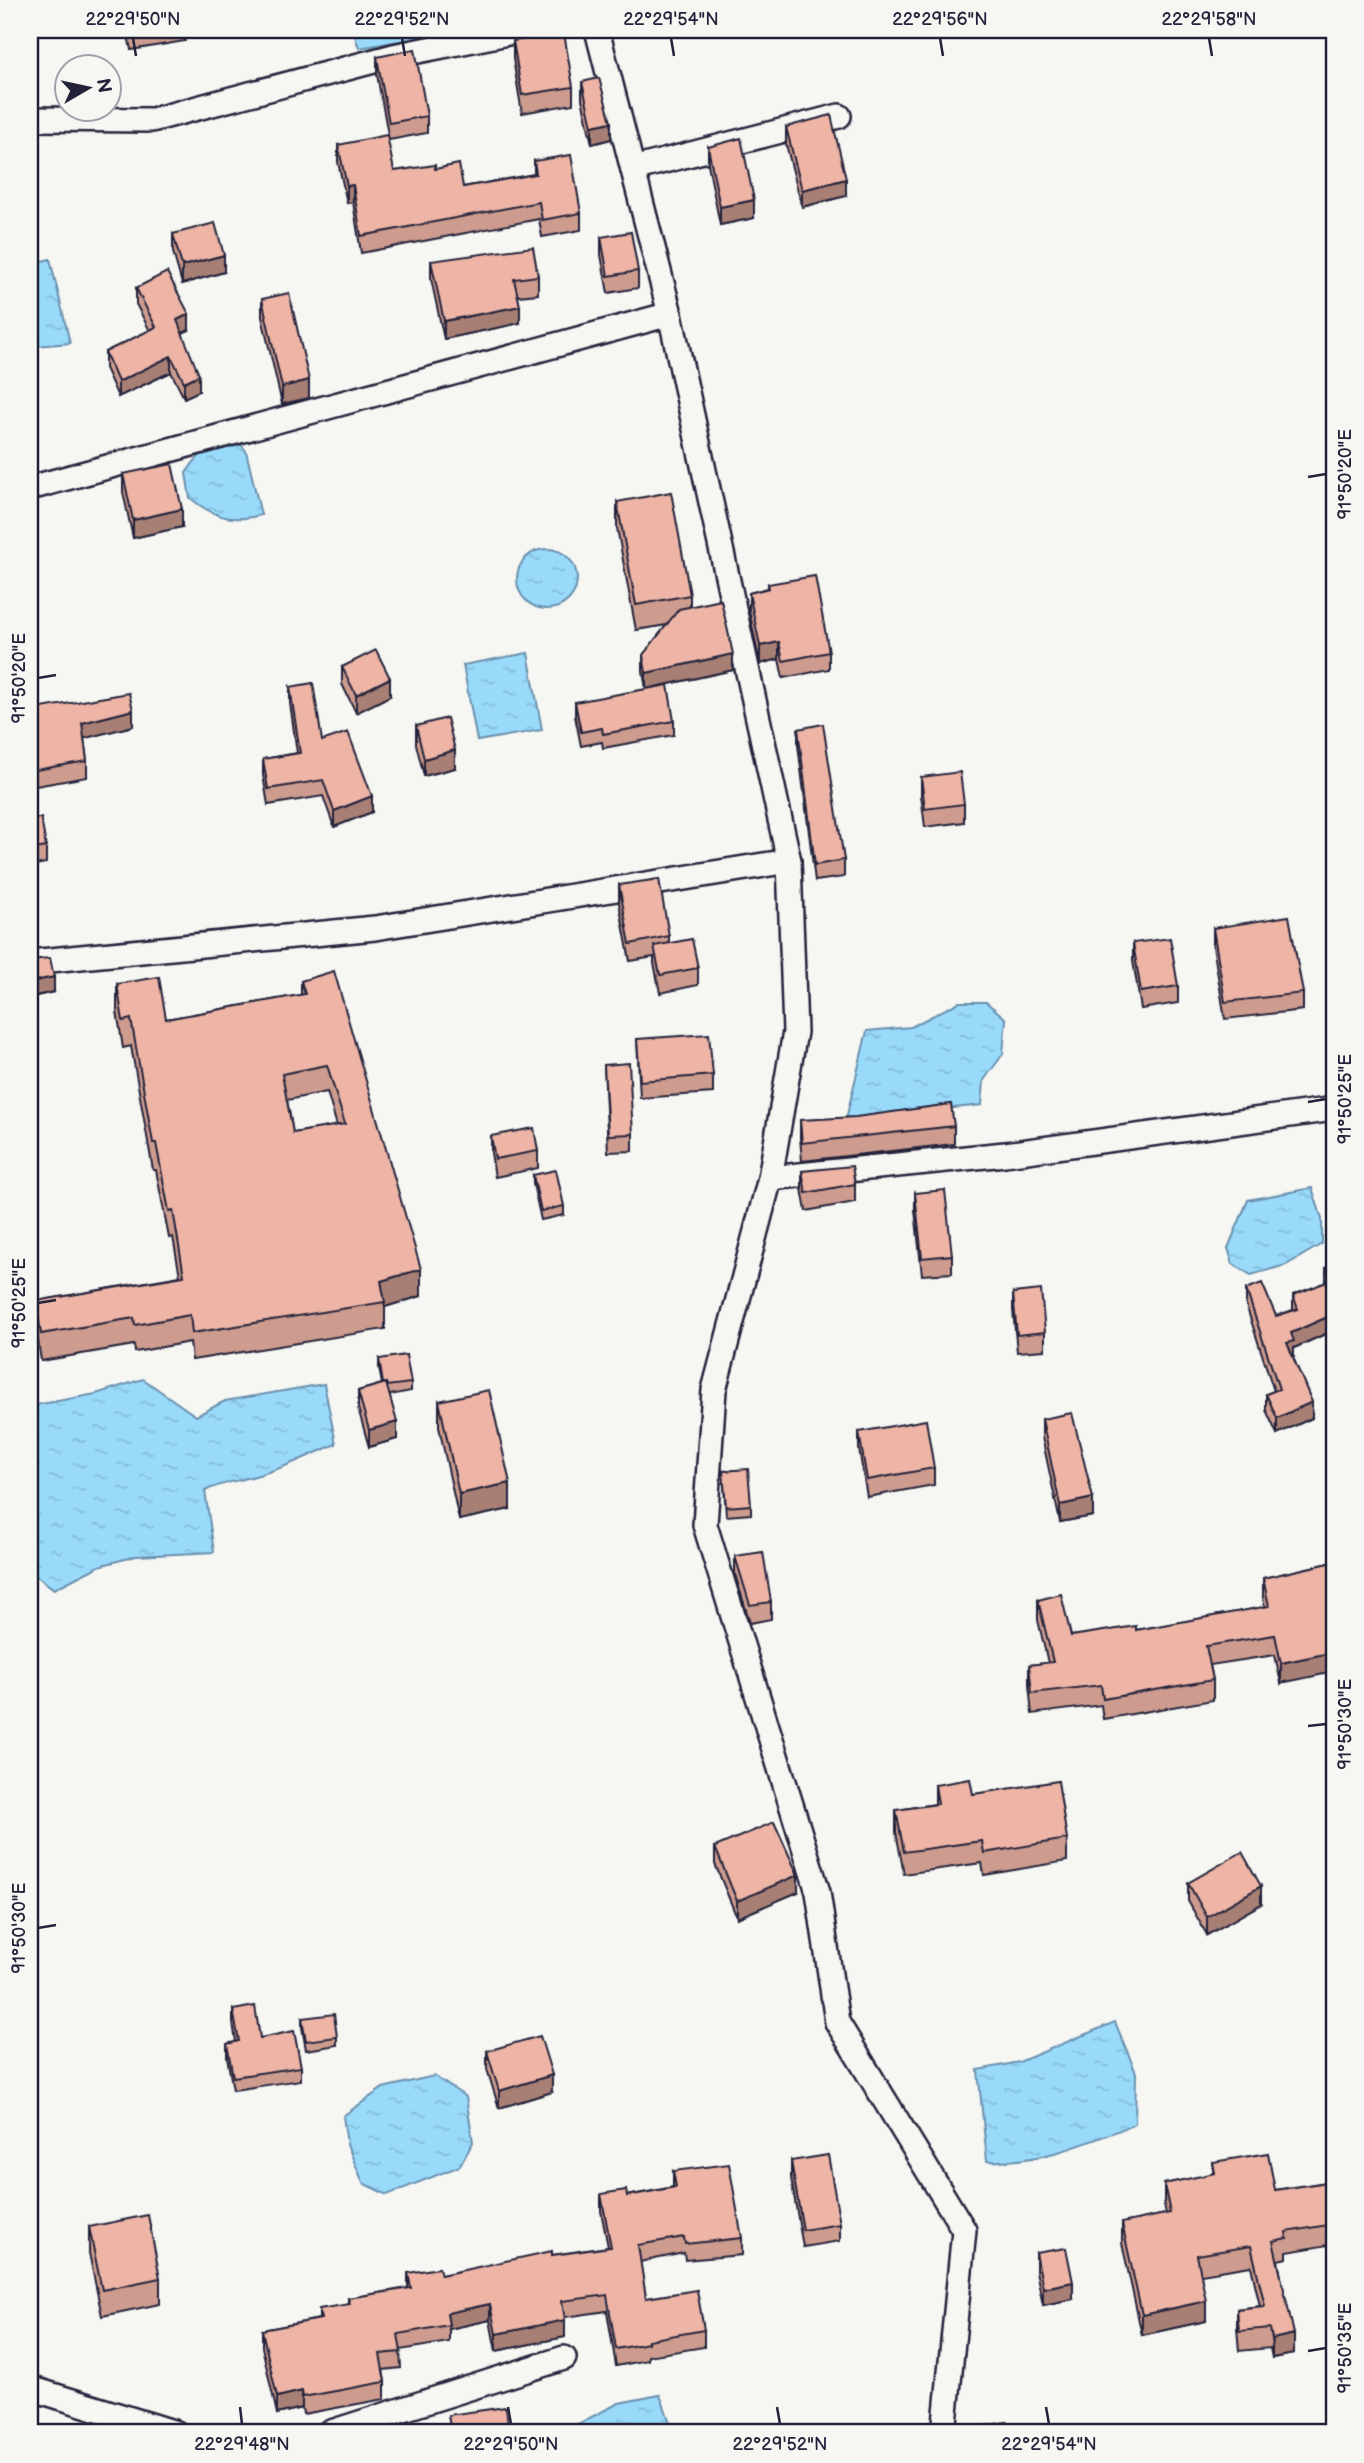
<svg xmlns="http://www.w3.org/2000/svg" width="1364" height="2463" font-family="'Balsamiq Sans',sans-serif">
	<style>
		.water { fill: url(#water-ripples); stroke: #6990ae; stroke-width: 2 }
		.lines { fill: none; stroke-linecap: round; stroke-linejoin: round }
		.street-casing { stroke: #22223b; stroke-width: 28 }
		.street { stroke: #f6f6f2; stroke-width: 23 }
		.wall { fill: #cd9c8f; stroke: #22223b; stroke-width: 2; fill-rule: evenodd }
		.shaded-wall { fill: #a77f74; stroke: #22223b; stroke-width: 2 }
		.building { fill: #eeb5a6; stroke: #22223b; stroke-width: 2; fill-rule: evenodd }
		.ticks { fill: none; stroke: #22223b; stroke-width: 2.5 }
		.neatline { fill: none; stroke: #22223b; stroke-width: 2.5 }
		.ticks-label { font-size: 18px; text-anchor: middle; fill: #22223b }
	</style>
	<defs>
		<pattern id="water-ripples" width="26" height="14" patternUnits="userSpaceOnUse" patternTransform="scale(1.75)"><rect width="26" height="14" fill="#99dafb"/><path d="M2 4q2-2 4 0t4 0M15 11q2-2 4 0t4 0" fill="none" stroke="#84bbd8"/></pattern>
	</defs>
	<rect width="100%" height="100%" fill="#f6f6f2"/>
	<filter id="ink" filterUnits="userSpaceOnUse"><feTurbulence type="fractalNoise" baseFrequency=".0143" numOctaves="2"/><feDisplacementMap in="SourceGraphic" scale="14" xChannelSelector="R" yChannelSelector="G"/><feConvolveMatrix kernelMatrix="1 2 1 2 8 2 1 2 1" color-interpolation-filters="sRGB"/></filter>
	<g filter="url(#ink)">
		<g class="water">
			<path d="M353,30H438L429,36L359,48Z"/>
			<path d="M50,259L70,343L36,346L30,314V264Z"/>
			<path d="M240,443L246,451L261,515C231,523 214,517 190,498L186,473C203,447 211,446 240,443Z"/>
			<circle cx="547" cy="579" r="30"/>
			<path d="M528,653L542,730L477,741L463,665Z"/>
			<path d="M959,1002H986L1006,1019L1003,1054L984,1080L982,1105L846,1119L867,1031L911,1027Z"/>
			<path d="M1312,1188L1322,1219V1244L1286,1265L1251,1275L1233,1264L1228,1248L1248,1200Z"/>
			<path d="M143,1379L196,1416L225,1401L324,1384L336,1444C308,1456 278,1471 247,1478C232,1482 219,1484 205,1491L214,1552L136,1556L99,1566L54,1589L30,1571V1406L96,1394Z"/>
			<path d="M1115,2022L1136,2073L1135,2124C1087,2143 1039,2164 987,2161L978,2070L1019,2062Z"/>
			<path d="M434,2076L466,2097L473,2142L460,2166L387,2195L363,2183L347,2144L343,2116L383,2088Z"/>
			<path d="M660,2395L674,2433H560L619,2403Z"/>
		</g>
		<g class="lines">
			<g class="street-casing">
				<g id="street">
					<path d="M597,30L670,314L789,861L795,1032L770,1178L714,1390L705,1525L818,1892L837,2022L964,2230L944,2433"/>
					<path d="M30,119L152,120L393,56L523,30"/>
					<path d="M633,169L839,116"/>
					<path d="M30,488L670,314"/>
					<path d="M30,962L375,928L789,861"/>
					<path d="M770,1178L1005,1154L1334,1109"/>
					<path d="M30,2388L176,2433"/>
					<path d="M328,2433L564,2358"/>
				</g>
			</g>
			<use href="#street" class="street"/>
		</g>
		<g class="wall">
			<path d="M127,30H185V41L131,50Z"/>
			<path d="M228,30H255V32L229,37Z"/>
			<path d="M513,41L573,87V104L522,113L513,59Z"/>
			<path d="M377,57L427,116V133L389,140L377,75Z"/>
			<path d="M582,82L611,139L592,144L582,99Z"/>
			<path d="M786,127L846,196L802,207L786,144Z"/>
			<path d="M338,145L394,171L435,169L463,187L534,174V161L581,213V230L542,237L539,219L361,253L353,202L347,203L338,162Z"/>
			<path d="M708,147L754,218L720,225L708,164Z"/>
			<path d="M173,234L224,272L182,284L173,252Z"/>
			<path d="M601,237L638,271V288L608,293L601,255Z"/>
			<path d="M431,261L538,276V294L518,296L520,323L444,339L431,279Z"/>
			<path d="M136,288L189,330L182,333L199,391L184,398L171,372L118,397L105,368V352L150,331L136,304Z"/>
			<path d="M262,299L309,398L282,404L262,317Z"/>
			<path d="M123,474L182,527L133,538L123,492Z"/>
			<path d="M617,502L690,595V607L733,670L646,689L643,671V655L667,625L636,630L617,528Z"/>
			<path d="M768,584L829,652V669L783,678L779,659L760,664L749,610V593L768,588Z"/>
			<path d="M342,667L390,696L356,713L342,684Z"/>
			<path d="M290,687L322,741L372,812L334,827L323,796L268,805L263,775V759L297,753L290,703Z"/>
			<path d="M575,702L674,721V735L603,748L602,742L581,746L575,716Z"/>
			<path d="M30,710L133,726L84,738L87,761V777L30,787Z"/>
			<path d="M416,726L455,768L424,776L416,744Z"/>
			<path d="M798,729L844,860V877L815,881L798,745Z"/>
			<path d="M921,777L964,804V822L925,827L921,795Z"/>
			<path d="M30,819L46,847V863L30,866Z"/>
			<path d="M619,885L669,936V943L698,968V985L660,993L654,963V957L630,961L619,903Z"/>
			<path d="M1213,928L1303,993V1010L1225,1019L1213,946Z"/>
			<path d="M1133,943L1178,986V1003L1141,1009L1133,961Z"/>
			<path d="M30,960L54,992L32,997L37,1029V1045H30Z"/>
			<path d="M301,981L421,1296L385,1307V1329L192,1360L190,1342L135,1352L134,1345L41,1361L36,1328V1301L180,1276L173,1237L169,1238L156,1170H153L131,1046L123,1048L117,1011V984L166,1019L301,995ZM327,1092L337,1126L293,1133L287,1100Z"/>
			<path d="M637,1039L713,1075V1093L640,1098Z"/>
			<path d="M604,1065L633,1134V1151L608,1152Z"/>
			<path d="M800,1120L954,1126V1144L802,1161L800,1138Z"/>
			<path d="M491,1136L538,1151V1168L495,1177L491,1153Z"/>
			<path d="M802,1171L855,1184V1202L806,1211L802,1189Z"/>
			<path d="M533,1175L564,1206V1215L541,1220L533,1184Z"/>
			<path d="M915,1193L952,1255V1273L922,1275L915,1210Z"/>
			<path d="M1334,1264V1330L1294,1348L1293,1357L1312,1418L1277,1434L1266,1410V1394L1274,1391L1246,1305V1289L1276,1316L1293,1310V1295L1326,1283V1268Z"/>
			<path d="M1013,1293L1045,1332V1350L1017,1352L1013,1310Z"/>
			<path d="M379,1359L411,1383V1391L390,1395L397,1439L369,1447L358,1408V1391L382,1384L379,1368Z"/>
			<path d="M439,1401L510,1509L459,1520L439,1427Z"/>
			<path d="M1042,1419L1093,1516L1060,1522L1042,1437Z"/>
			<path d="M859,1432L934,1468V1485L867,1497L859,1449Z"/>
			<path d="M723,1471L751,1505V1514L726,1516Z"/>
			<path d="M735,1556L771,1602V1619L750,1623L735,1574Z"/>
			<path d="M1334,1562L1281,1683L1275,1655L1210,1665L1213,1680V1700L1103,1719L1101,1705L1032,1714L1029,1685V1665L1048,1663L1038,1620V1600L1071,1636L1136,1630L1265,1607L1263,1598V1578Z"/>
			<path d="M935,1785L973,1794L1067,1839V1861L984,1875L982,1863L904,1874L896,1832V1810L935,1804Z"/>
			<path d="M715,1847L798,1892L737,1918L715,1864Z"/>
			<path d="M1188,1883L1261,1904L1207,1935L1188,1901Z"/>
			<path d="M233,2010L260,2038L301,2067V2080L233,2090L227,2057V2044L236,2042L233,2023Z"/>
			<path d="M302,2018L337,2037V2045L306,2050L302,2027Z"/>
			<path d="M487,2051L552,2092L499,2108L487,2069Z"/>
			<path d="M791,2161L840,2224V2241L803,2247L791,2178Z"/>
			<path d="M1213,2162L1275,2190L1334,2181V2244L1287,2252V2258L1278,2260L1294,2354L1272,2358L1270,2348L1239,2351L1237,2328V2309L1260,2306L1251,2266L1201,2274L1206,2321L1142,2335L1122,2243V2223L1166,2214L1164,2204V2184L1213,2174Z"/>
			<path d="M673,2171L742,2238V2255L685,2260L684,2253L640,2262L646,2298L704,2330V2347L648,2356V2360L616,2366L607,2311L565,2317V2337L496,2351L490,2320L449,2329V2342L400,2350L401,2368L383,2370L385,2382V2399L303,2414L302,2408L277,2414L262,2347V2330L319,2319V2309L348,2305V2298L408,2288V2273L441,2275L552,2255L608,2247L601,2211V2194L627,2196L673,2187Z"/>
			<path d="M89,2227L160,2278V2304L102,2316L89,2253Z"/>
			<path d="M1036,2253L1073,2299L1043,2305L1036,2271Z"/>
		</g>
		<g class="shaded-wall">
			<path d="M611,122V139L592,144V126Z"/>
			<path d="M846,179V196L802,207V190Z"/>
			<path d="M353,185V202L347,203V186Z"/>
			<path d="M754,200V218L720,225V207Z"/>
			<path d="M224,255V272L182,284V266Z"/>
			<path d="M520,306V323L444,339V321Z"/>
			<path d="M189,314V330L177,336V320Z"/>
			<path d="M171,356V372L118,397V382Z"/>
			<path d="M199,375V391L184,398V382Z"/>
			<path d="M309,380V398L282,404V387Z"/>
			<path d="M182,509V527L133,538V520Z"/>
			<path d="M779,642V659L760,664V646Z"/>
			<path d="M733,654V670L646,689V673Z"/>
			<path d="M390,678V696L356,713V695Z"/>
			<path d="M133,710V726L82,739V723Z"/>
			<path d="M455,750V768L424,776V759Z"/>
			<path d="M372,796V812L334,827V811Z"/>
			<path d="M54,977V992L30,997V982Z"/>
			<path d="M421,1269V1296L385,1307L381,1281Z"/>
			<path d="M1334,1314V1330L1294,1348V1356L1287,1359V1343L1291,1333Z"/>
			<path d="M1312,1402V1418L1277,1434V1418Z"/>
			<path d="M397,1422V1439L369,1447V1430Z"/>
			<path d="M510,1483V1509L459,1520V1494Z"/>
			<path d="M1093,1498V1516L1060,1522V1505Z"/>
			<path d="M1334,1652V1672L1281,1683V1663Z"/>
			<path d="M798,1875V1892L737,1918V1901Z"/>
			<path d="M1261,1886V1904L1207,1935V1917Z"/>
			<path d="M552,2075V2092L499,2108V2091Z"/>
			<path d="M1073,2282V2299L1043,2305V2288Z"/>
			<path d="M1206,2301V2321L1142,2335V2315Z"/>
			<path d="M490,2304V2320L449,2329L447,2313Z"/>
			<path d="M565,2320V2337L496,2351V2334Z"/>
			<path d="M1294,2334V2354L1272,2358V2339Z"/>
			<path d="M302,2391V2408L277,2414V2397Z"/>
		</g>
		<g class="building">
			<path d="M130,30H158L131,35Z"/>
			<path d="M564,33L573,87L522,95L513,41Z"/>
			<path d="M415,49L427,116L389,123L377,57Z"/>
			<path d="M599,78L611,122L592,126L582,82Z"/>
			<path d="M831,115L846,179L802,190L786,127Z"/>
			<path d="M387,135L394,171L435,165V169L459,164L463,187L536,174L534,161L571,155L581,213L542,220L539,202L361,236L353,185L347,186L338,145Z"/>
			<path d="M741,138L754,200L720,207L708,147Z"/>
			<path d="M215,223L224,255L182,266L173,234Z"/>
			<path d="M631,232L638,271L608,276L601,237Z"/>
			<path d="M533,247L538,276L514,279L520,306L444,321L431,261Z"/>
			<path d="M167,272L189,314L177,320L199,375L184,382L171,356L118,382L105,352L156,327L136,288Z"/>
			<path d="M289,293L309,380L282,387L262,299Z"/>
			<path d="M172,464L182,509L133,520L123,474Z"/>
			<path d="M671,492L690,595L636,605L617,502Z"/>
			<path d="M815,576L829,652L783,661L779,642L760,646L749,593L769,588L768,584Z"/>
			<path d="M721,600L733,654L646,673L643,655L679,609Z"/>
			<path d="M376,650L390,678L356,695L342,667Z"/>
			<path d="M313,683L322,741L348,732L372,796L334,811L323,780L268,789L263,759L300,753L290,687Z"/>
			<path d="M668,685L674,721L603,734L602,728L581,732L575,702Z"/>
			<path d="M129,693L133,710L82,723L87,761L30,771V710Z"/>
			<path d="M447,718L455,750L424,759L416,726Z"/>
			<path d="M823,724L844,860L815,865L798,729Z"/>
			<path d="M960,772L964,804L925,809L921,777Z"/>
			<path d="M41,818L46,847L30,850V819Z"/>
			<path d="M659,879L669,936L630,944L619,885Z"/>
			<path d="M1289,916L1303,993L1225,1002L1213,928Z"/>
			<path d="M1170,938L1178,986L1141,992L1133,943Z"/>
			<path d="M692,939L698,968L660,975L654,946Z"/>
			<path d="M50,958L54,977L30,982V960Z"/>
			<path d="M334,971L421,1269L381,1281L385,1302L192,1333L190,1315L135,1325L134,1318L41,1334L36,1301L184,1276L173,1210L169,1211L156,1143H153L131,1019L123,1021L117,984L159,977L166,1019L305,994L301,981ZM327,1065L345,1124L293,1133L282,1074Z"/>
			<path d="M30,983L37,1029L30,1030Z"/>
			<path d="M709,1034L713,1075L640,1081L637,1039Z"/>
			<path d="M629,1063L633,1134L608,1135L604,1065Z"/>
			<path d="M951,1104L954,1126L802,1143L800,1120L856,1117Z"/>
			<path d="M534,1128L538,1151L495,1159L491,1136Z"/>
			<path d="M852,1166L855,1184L806,1193L802,1171Z"/>
			<path d="M556,1170L564,1206L541,1211L533,1175Z"/>
			<path d="M945,1190L952,1255L922,1258L915,1193Z"/>
			<path d="M1334,1264V1314L1291,1333L1294,1341L1287,1343L1312,1402L1277,1418L1266,1394L1279,1389L1246,1289L1262,1283L1276,1316L1298,1309L1293,1295L1332,1280L1326,1268Z"/>
			<path d="M1041,1290L1045,1332L1017,1335L1013,1293Z"/>
			<path d="M406,1355L411,1383L387,1386L386,1383L383,1384L379,1359Z"/>
			<path d="M386,1383L397,1422L369,1430L358,1391Z"/>
			<path d="M489,1390L510,1483L459,1494L439,1401Z"/>
			<path d="M1072,1413L1093,1498L1060,1505L1042,1419Z"/>
			<path d="M926,1420L934,1468L867,1480L859,1432Z"/>
			<path d="M748,1469L751,1505L726,1507L723,1471Z"/>
			<path d="M763,1552L771,1602L750,1605L735,1556Z"/>
			<path d="M1334,1562V1652L1281,1663L1275,1635L1206,1646L1213,1680L1103,1699L1101,1685L1032,1693L1029,1665L1053,1662L1038,1600L1061,1594L1071,1636L1136,1626V1630L1269,1606L1263,1578Z"/>
			<path d="M970,1779L973,1794L1058,1781L1067,1839L984,1853L982,1841L904,1852L896,1810L938,1804L935,1785Z"/>
			<path d="M774,1822L798,1875L737,1901L715,1847Z"/>
			<path d="M1242,1852L1261,1886L1207,1917L1188,1883Z"/>
			<path d="M255,2006L260,2038L294,2031L301,2067L233,2077L227,2044L239,2041L233,2010Z"/>
			<path d="M334,2014L337,2037L306,2041L302,2018Z"/>
			<path d="M540,2036L552,2075L499,2091L487,2051Z"/>
			<path d="M1268,2153L1275,2190L1334,2181V2224L1286,2232L1287,2238L1273,2241L1294,2334L1272,2339L1270,2328L1239,2331L1237,2309L1265,2306L1251,2246L1197,2255L1206,2301L1142,2315L1122,2223L1170,2213L1164,2184L1215,2173L1213,2162Z"/>
			<path d="M828,2155L840,2224L803,2230L791,2161Z"/>
			<path d="M729,2164L742,2238L685,2244L684,2237L638,2245L646,2298L697,2290L704,2330L648,2340V2343L616,2349L607,2295L562,2301L565,2320L496,2334L490,2304L447,2313L449,2325L398,2334L401,2352L380,2354L385,2382L303,2397L302,2391L277,2397L262,2330L321,2319L319,2309L350,2304L348,2298L411,2288L408,2273L439,2268L441,2275L552,2251V2255L611,2247L601,2194L626,2190L627,2196L676,2187L673,2171Z"/>
			<path d="M148,2215L160,2278L102,2290L89,2227Z"/>
			<path d="M1066,2248L1073,2282L1043,2288L1036,2253Z"/>
			<path d="M506,2407L509,2433H451L448,2415Z"/>
			<path d="M1007,2422L1009,2433H961L960,2430Z"/>
		</g>
	</g>
	<path class="ticks" d="M133,38L136,56M402,38L405,56M671,38L674,56M940,38L943,56M1209,38L1212,56M1308,477L1326,474M38,678L56,675M1308,1102L1326,1099M38,1303L56,1300M1308,1726L1326,1724M38,1928L56,1925M1308,2351L1326,2348M240,2407L242,2424M508,2407L511,2424M777,2407L780,2424M1046,2407L1049,2424"/>
	<rect width="1364" height="2463" fill="none" stroke="#f6f6f2" stroke-width="77"/>
	<g transform="translate(88 88) rotate(81)"><circle r="33" fill="#f6f6f2" stroke="#a1a1a9" stroke-width="2"/>
	<path d="M0-5L12 26L0 18L-12 26Z" fill="#22223b"/>
	<text y="-10" font-size="19" font-weight="bold" text-anchor="middle" fill="#22223b">N</text>
	</g>
	<rect x="38" y="38" width="1288" height="2386" class="neatline"/>
	<g class="ticks-label">
		<text x="133" y="25">22°29'50"N</text>
		<text x="402" y="25">22°29'52"N</text>
		<text x="671" y="25">22°29'54"N</text>
		<text x="940" y="25">22°29'56"N</text>
		<text x="1209" y="25">22°29'58"N</text>
		<text transform="translate(1345 474) rotate(-90)" y="6">91°50'20"E</text>
		<text transform="translate(19 678) rotate(-90)" y="6">91°50'20"E</text>
		<text transform="translate(1345 1099) rotate(-90)" y="6">91°50'25"E</text>
		<text transform="translate(19 1303) rotate(-90)" y="6">91°50'25"E</text>
		<text transform="translate(1345 1724) rotate(-90)" y="6">91°50'30"E</text>
		<text transform="translate(19 1928) rotate(-90)" y="6">91°50'30"E</text>
		<text transform="translate(1345 2348) rotate(-90)" y="6">91°50'35"E</text>
		<text x="242" y="2450">22°29'48"N</text>
		<text x="511" y="2450">22°29'50"N</text>
		<text x="780" y="2450">22°29'52"N</text>
		<text x="1049" y="2450">22°29'54"N</text>
	</g>
</svg>
